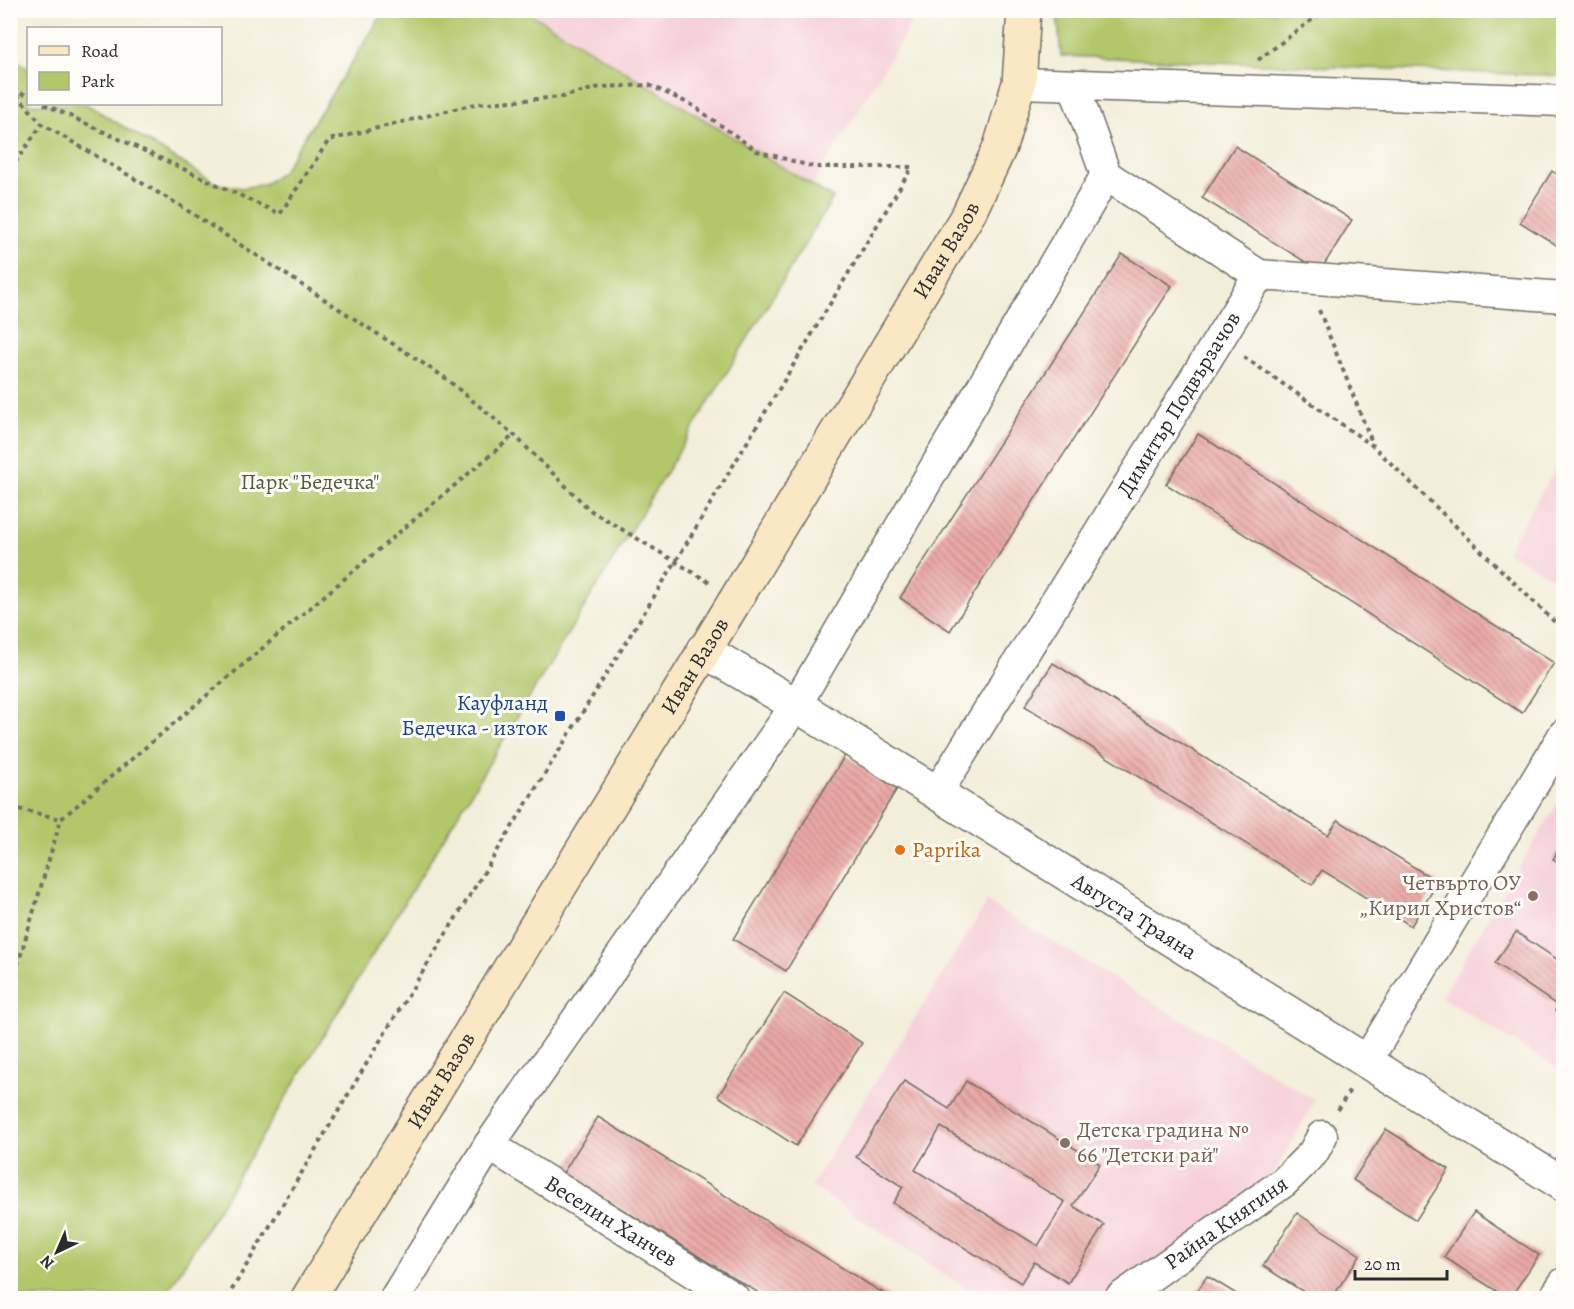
<svg xmlns="http://www.w3.org/2000/svg" width="1574" height="1309" font-family="Alegreya,serif">
	<style>
		.built { fill: #f6cfd8 }
		.green { fill: #b2c76b; stroke: #6e794b; stroke-width: 1.5 }
		.building { fill: url(#building-back-hatch); fill-rule: evenodd }
		.lines { fill: none; stroke-linecap: round; stroke-linejoin: round }
		.minor-casing { stroke: #716f68; stroke-width: 33 }
		.tertiary-casing { stroke: #716f68; stroke-width: 36 }
		.secondary-casing { stroke: #716f68; stroke-width: 36 }
		.path { stroke: #716f68; stroke-width: 4; stroke-dasharray: 4.5 4.5; stroke-linecap: butt }
		.minor { stroke: #fff; stroke-width: 30 }
		.tertiary { stroke: #fff; stroke-width: 33 }
		.secondary { stroke: #fae7c3; stroke-width: 33 }
		.transit-dot { fill: #1a4fb4; stroke: #fdfcf7; stroke-width: 2 }
		.food-dot { fill: #e8710a; stroke: #fdfcf7; stroke-width: 2 }
		.education-dot { fill: #8d6e63; stroke: #fdfcf7; stroke-width: 2 }
		.labels { text-anchor: middle; dominant-baseline: central; stroke-width: 6; stroke-linejoin: round; paint-order: stroke }
		.street-label { font-size: 22px; fill: #2b2b2b; stroke: #fdfcf7 }
		.park-label { font-size: 22px; fill: #545a3e; stroke: #fdfcf7 }
		.transit-label { font-size: 22px; fill: #164399; stroke: #fdfcf7; text-anchor: end }
		.food-label { font-size: 22px; fill: #c56008; stroke: #fdfcf7; text-anchor: start }
		.education-label { font-size: 22px; fill: #785e54; stroke: #fdfcf7; text-anchor: end }
	</style>
	<defs>
		<pattern id="building-back-hatch" width="6" height="6" patternUnits="userSpaceOnUse" patternTransform="scale(1.5)"><rect width="6" height="6" fill="#eaa9a5"/><path d="M-1 5l2 2M0 0l6 6M5-1l2 2" fill="none" stroke="#be8a87"/></pattern>
	</defs>
	<rect width="100%" height="100%" fill="#fdfcf7"/>
	<filter id="ink" filterUnits="userSpaceOnUse"><feTurbulence type="fractalNoise" baseFrequency=".0167" numOctaves="2"/><feDisplacementMap in="SourceGraphic" scale="12" xChannelSelector="R" yChannelSelector="G"/><feConvolveMatrix kernelMatrix="1 2 1 2 8 2 1 2 1" color-interpolation-filters="sRGB"/></filter>
	<filter id="wash" filterUnits="userSpaceOnUse"><feTurbulence type="fractalNoise" baseFrequency=".008" numOctaves="4" result="noise"/><feDisplacementMap in="SourceGraphic" scale="24" xChannelSelector="R" yChannelSelector="G"/><feGaussianBlur stdDeviation="1.35" result="paint"/><feColorMatrix in="noise" values="0 0 0 0 0 0 0 0 0 0 0 0 0 0 0 0 0 1.4 0 .05"/><feComposite in="paint" operator="in"/></filter>
	<g filter="url(#wash)">
		<rect width="100%" height="100%" fill="#f3eed9"/>
		<g class="built">
			<path d="M526,11L919,10V11L812,186Z"/>
			<path d="M1563,456V584L1506,552Z"/>
			<path d="M1563,794V1072L1441,997Z"/>
			<path d="M987,902L1315,1100L1268,1185L1104,1298H980L811,1186Z"/>
		</g>
		<g class="green">
			<path d="M385,10L526,11L833,198L164,1298H11V57L28,68V104H86L217,184L242,188L265,184L283,171Z"/>
			<path d="M1057,11H1563V76L1061,56Z"/>
		</g>
		<g id="blocks">
			<g class="building">
				<path d="M1235,146L1352,220L1320,271L1202,198Z"/>
				<path d="M1552,171L1564,179V250L1520,222Z"/>
				<path d="M1122,254L1172,286L950,631L900,598Z"/>
				<path d="M1198,434L1554,663L1522,713L1166,484Z"/>
				<path d="M1053,663L1328,835L1338,820L1438,882L1411,926L1322,870L1312,885L1025,706Z"/>
				<path d="M845,755L898,787L786,971L733,939Z"/>
				<path d="M1564,841V866L1553,859Z"/>
				<path d="M1516,932L1564,964V1016L1555,1011L1558,1006L1495,963Z"/>
				<path d="M784,993L862,1043L796,1146L718,1096Z"/>
				<path d="M904,1081L949,1109L966,1081L1100,1164L1073,1206L1104,1225L1068,1283L1034,1262L1021,1283L893,1203L903,1187L856,1157ZM941,1127L1065,1202L1038,1246L915,1170Z"/>
				<path d="M598,1117L891,1298H767L563,1173Z"/>
				<path d="M1386,1129L1449,1169L1416,1220L1353,1180Z"/>
				<path d="M1474,1212L1539,1255L1510,1298H1507L1444,1257Z"/>
				<path d="M1297,1213L1360,1255L1332,1298H1313L1263,1266Z"/>
				<path d="M1207,1276L1243,1298H1193Z"/>
				<path d="M1419,1291L1431,1298H1415Z"/>
			</g>
		</g>
	</g>
	<g filter="url(#ink)">
		<use href="#blocks" fill-opacity="0" stroke="#716f68" stroke-width="1.5"/>
		<g class="lines">
			<g class="minor-casing">
				<g id="minor">
					<path d="M1019,83L1564,101"/>
					<path d="M1074,86L1106,175L1259,275"/>
					<path id="s1" d="M937,793L1259,275L1564,297"/>
					<path d="M1366,1062L1564,734"/>
					<path id="s2" d="M489,1145L734,1298"/>
					<path d="M395,1298L489,1145L796,705L1106,175"/>
					<path id="s3" d="M1120,1298L1284,1182L1313,1153L1322,1136"/>
					<path d="M1554,1298L1564,1283"/>
				</g>
			</g>
			<g class="tertiary-casing">
				<g id="tertiary">
					<path id="s4" d="M703,650L796,705L1564,1185"/>
				</g>
			</g>
			<g class="secondary-casing">
				<g id="secondary">
					<path id="s5" d="M308,1298L736,599L969,213L1000,147L1019,83L1024,10"/>
				</g>
			</g>
			<g class="path">
				<path d="M1258,60L1325,10"/>
				<path d="M11,88L42,124L179,205L444,377L514,435L590,510L709,582"/>
				<path d="M13,89L28,96"/>
				<path d="M44,104L280,214L329,140L475,104L562,97L600,87L649,85L692,105L757,151L814,167H912"/>
				<path d="M10,170L42,124"/>
				<path d="M1319,310L1373,445"/>
				<path d="M1244,357L1373,446L1564,631"/>
				<path d="M10,807L61,819"/>
				<path d="M10,991L61,819L514,435"/>
				<path d="M1338,1110L1351,1088"/>
				<path d="M227,1298L380,1041L676,561L912,167"/>
			</g>
			<use href="#minor" class="minor"/>
			<use href="#tertiary" class="tertiary"/>
			<use href="#secondary" class="secondary"/>
		</g>
	</g>
	<rect class="transit-dot" x="554" y="710" width="12" height="12" rx="3"/>
	<circle class="food-dot" cx="900" cy="850" r="6"/>
	<g class="education-dot">
		<circle cx="1533" cy="896" r="6"/>
		<circle cx="1065" cy="1143" r="6"/>
	</g>
	<g class="labels">
		<g class="street-label">
			<text stroke="none"><textPath href="#s5" startOffset="1227">Иван Вазов</textPath></text>
			<text stroke="none"><textPath href="#s1" startOffset="458">Димитър Подвързачов</textPath></text>
			<text stroke="none"><textPath href="#s5" startOffset="741">Иван Вазов</textPath></text>
			<text stroke="none"><textPath href="#s4" startOffset="507">Августа Траяна</textPath></text>
			<text stroke="none"><textPath href="#s5" startOffset="255">Иван Вазов</textPath></text>
			<text stroke="none"><textPath href="#s2" startOffset="144">Веселин Ханчев</textPath></text>
			<text stroke="none"><textPath href="#s3" startOffset="130">Райна Княгиня</textPath></text>
		</g>
		<g class="park-label">
			<text x="310" y="482">Парк "Бедечка"</text>
		</g>
		<g class="transit-label">
			<text x="548" y="703">Кауфланд<tspan x="548" dy="25">Бедечка - изток</tspan></text>
		</g>
		<g class="food-label">
			<text x="912" y="850">Paprika</text>
		</g>
		<g class="education-label">
			<text x="1521" y="883">Четвърто ОУ<tspan x="1521" dy="25">„Кирил Христов“</tspan></text>
			<text x="1077" y="1130" text-anchor="start">Детска градина №<tspan x="1077" dy="25">66 "Детски рай"</tspan></text>
		</g>
	</g>
	<rect width="1574" height="1309" fill="none" stroke="#fdfcf7" stroke-width="36"/>
	<rect x="27" y="27" width="195" height="78" fill="#fdfcf7" stroke="#a9a8a5" stroke-width="1.5"/>
	<rect x="39" y="46" width="30" height="9" fill="#fae7c3" stroke="#a9a8a5" stroke-width="1.5"/>
	<text x="81" y="57" font-size="18" fill="#2b2b2b">Road</text>
	<rect x="39" y="72" width="30" height="18" fill="#b2c76b" stroke="#a9a8a5" stroke-width="1.5"/>
	<text x="81" y="87" font-size="18" fill="#2b2b2b">Park</text>
	<g transform="translate(57 1252) rotate(224)" stroke="#fdfcf7" stroke-width="4.5" paint-order="stroke">
	<path d="M0-4.5L10 22L0 15L-10 22Z" fill="#2b2b2b"/>
	<text y="-9" font-size="16" font-weight="bold" text-anchor="middle" fill="#2b2b2b">N</text>
	</g>
	<path d="M1355 1270v9h92v-9" fill="none" stroke="#2b2b2b" stroke-width="3"/>
	<text x="1364" y="1270" font-size="18" fill="#2b2b2b" stroke="#fdfcf7" stroke-width="4.5" paint-order="stroke">20 m</text>
</svg>
